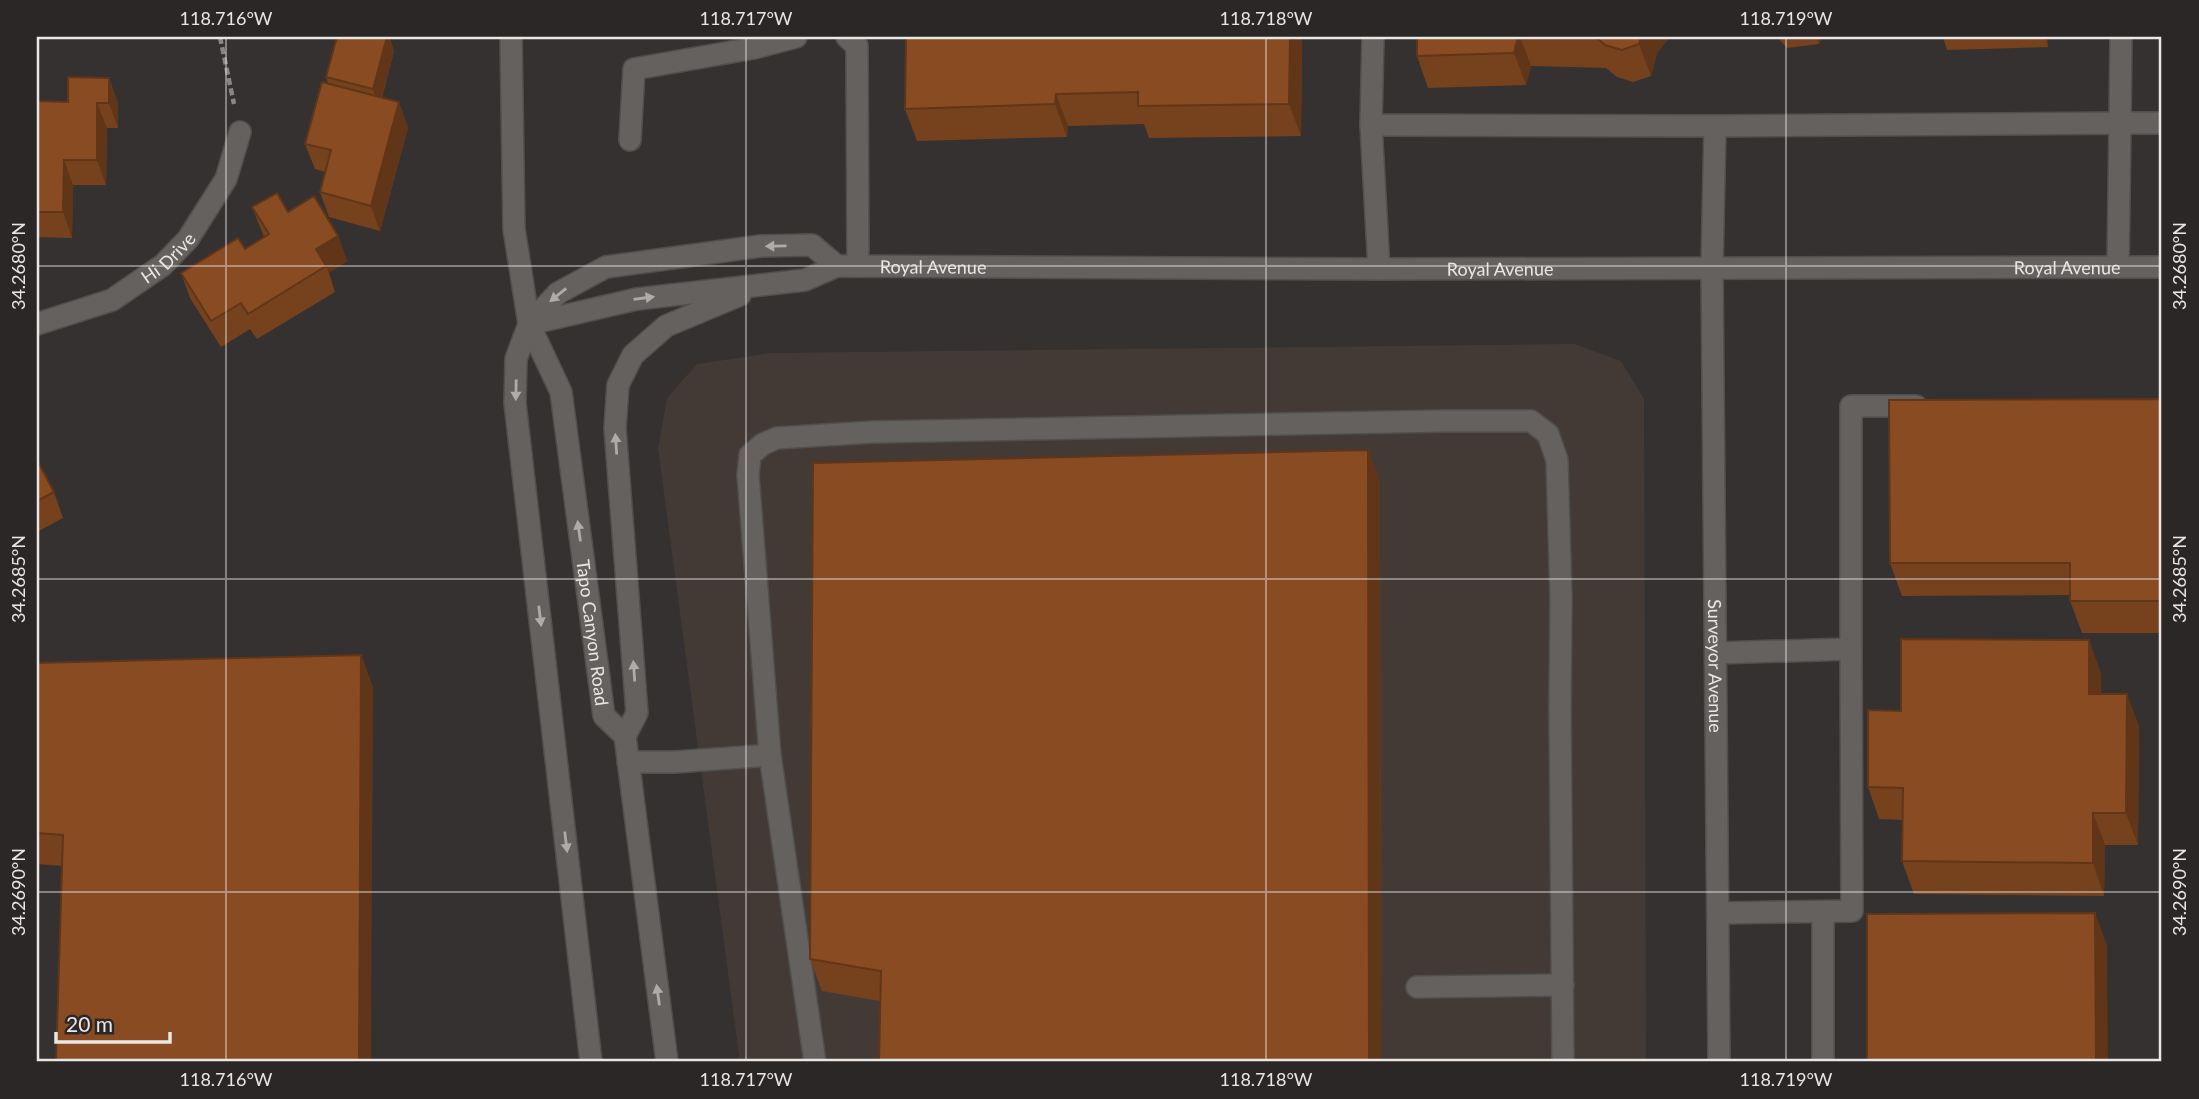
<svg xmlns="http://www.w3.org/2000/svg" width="2199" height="1099" font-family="Lato,sans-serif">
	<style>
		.built { fill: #433a35 }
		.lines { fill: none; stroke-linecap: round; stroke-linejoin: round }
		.lane-casing { stroke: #514f4e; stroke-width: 24 }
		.street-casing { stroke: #514f4e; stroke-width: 24 }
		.secondary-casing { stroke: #514f4e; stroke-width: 24 }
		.path { stroke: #888685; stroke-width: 4.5; stroke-dasharray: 7 3.5; stroke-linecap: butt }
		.lane { stroke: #65615f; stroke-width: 21 }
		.street { stroke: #65615f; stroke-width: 21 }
		.secondary { stroke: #65615f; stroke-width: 21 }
		.wall { fill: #76411d }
		.shaded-wall { fill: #603518 }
		.building { fill: #894c22; stroke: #603518; stroke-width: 2 }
		.oneway { fill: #aeaba9 }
		.ticks { fill: none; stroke: #e9e7e6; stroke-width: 2; stroke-opacity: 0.45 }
		.labels { text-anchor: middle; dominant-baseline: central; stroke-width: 5; stroke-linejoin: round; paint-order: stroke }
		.street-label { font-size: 18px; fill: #e9e7e6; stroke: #2a2726 }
		.neatline { fill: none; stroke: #e9e7e6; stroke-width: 2.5 }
		.ticks-label { font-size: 18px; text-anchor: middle; fill: #e9e7e6 }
	</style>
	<rect width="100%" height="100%" fill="#343130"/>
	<path class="built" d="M1574,344L1621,361L1644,399L1646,1062H740L658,448L667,398L697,364L771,353Z"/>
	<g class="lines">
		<g class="lane-casing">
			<g id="lane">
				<path d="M847,37L857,46L858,266"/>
				<path d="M1373,37L1371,125L1715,126L2120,123L2118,267"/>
				<path d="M2121,37L2120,123H2162"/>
				<path d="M1371,125L1379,269"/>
				<path d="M630,140L634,69L754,48L796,37"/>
				<path d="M1712,269L1715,126"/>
				<path d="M1716,653L1851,649V406H1916"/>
				<path d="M628,762H675L770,755"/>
				<path d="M1823,912V1062"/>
				<path d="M1719,913L1852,911L1851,649"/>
				<path d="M1417,987L1563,985"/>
				<path d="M815,1062L770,755L748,475L750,455L763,444L777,438L873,432L1444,421H1531L1548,434L1557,460L1561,598L1560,708L1563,1062"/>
			</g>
		</g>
		<g class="street-casing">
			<g id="street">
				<path id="s1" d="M1712,269L1719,1062"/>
				<path id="s2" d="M37,324L112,300L163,265L188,239L226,179L240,132"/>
			</g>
		</g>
		<g class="secondary-casing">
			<g id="secondary">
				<path id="s3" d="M511,37L514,229L529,324L561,392L604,716L625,736L667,1062"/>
				<path id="s4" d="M529,324L637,299L805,280L837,266L1379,269L2162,267"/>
				<path d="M625,736L637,713L615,428L618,385L633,355L666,326L740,295"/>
				<path d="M591,1062L515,403L516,359L529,324L558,293L606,267L761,246L812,245L837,266"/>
			</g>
		</g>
		<path class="path" d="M220,37L234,104"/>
		<use href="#lane" class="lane"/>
		<use href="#street" class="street"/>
		<use href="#secondary" class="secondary"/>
	</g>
	<g class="wall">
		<path d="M337,37H389L394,51L382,98L399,102L408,128L380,231L329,217L320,192L325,172L315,169L305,144L328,83L326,77Z"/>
		<path d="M906,37H1302L1301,136L1149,138L1144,124L1068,126L1067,137L917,141L905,109Z"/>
		<path d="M1417,37H1670L1657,53L1651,76L1633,82L1617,77L1606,68L1531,66L1526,85L1428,88L1417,56Z"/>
		<path d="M1777,37H1823L1819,44L1787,48Z"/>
		<path d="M1943,37H2048V47L1947,50Z"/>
		<path d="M109,78L118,103V128H107L106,185H73L72,238L37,237V101L68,102Z"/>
		<path d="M252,207L288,212L338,236L347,261L329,273L335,292L257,339L250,329L221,347L190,298L181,273L245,249L264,237Z"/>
		<path d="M2162,399V633H2082L2070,601V595L1902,596L1890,563Z"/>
		<path d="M1368,450L1380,482L1381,1062H879L880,1001L822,991L810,959Z"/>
		<path d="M37,460L54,492L63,518L37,532Z"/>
		<path d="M361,655L373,688L62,866L37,864V663Z"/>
		<path d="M2101,673V694L2139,726L2138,845H2105L2104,896L1914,894L1902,861L1903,820L1879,819L1868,787L1901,711Z"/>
	</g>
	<g class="shaded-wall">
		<path d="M387,37H389L394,51L379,107L373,89Z"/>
		<path d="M1290,37H1302L1301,136L1289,104Z"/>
		<path d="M1518,37H1520L1531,66L1526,85L1514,53Z"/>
		<path d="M1641,37H1670L1657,53L1651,76L1639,44Z"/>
		<path d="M1817,37H1823L1819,44Z"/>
		<path d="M2045,37H2048V47Z"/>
		<path d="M109,78L118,103V128L109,103Z"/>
		<path d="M1056,94L1068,126L1067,137L1055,104Z"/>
		<path d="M399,102L408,128L380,231L371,206Z"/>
		<path d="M97,103L107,128L106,185L97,160Z"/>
		<path d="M64,160L73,185L72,238L63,212Z"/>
		<path d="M338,236L347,261L329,273L326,266L316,249Z"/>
		<path d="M1368,450L1380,482L1381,1062H1369Z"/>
		<path d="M2089,640L2101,673L2100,726L2089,694Z"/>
		<path d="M361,655L373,688L371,1062H359Z"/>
		<path d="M2127,694L2139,726L2138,845L2126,813Z"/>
		<path d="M2093,813L2105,845L2104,896L2093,863Z"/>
		<path d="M2095,913L2107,945L2108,1062H2096Z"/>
	</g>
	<g class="building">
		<path d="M337,37H387L373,89L326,77Z"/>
		<path d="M906,37H1290L1289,104L1138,106V92L1056,94L1055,104L905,109Z"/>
		<path d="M1417,37H1518L1514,53L1417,56Z"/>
		<path d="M1596,37H1641L1639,44L1622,50L1605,45Z"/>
		<path d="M68,77L109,78V103H97V160H64L63,212H37V101L68,102Z"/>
		<path d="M322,82L399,102L371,206L320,192L331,150L305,144Z"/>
		<path d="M277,193L288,212L314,196L338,236L316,249L326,266L248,314L241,303L211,321L181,273L238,238L245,249L269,234L252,207Z"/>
		<path d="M2162,399V601H2070V563H1890L1889,400Z"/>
		<path d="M1368,450L1369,1062H879L881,971L810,959L813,463Z"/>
		<path d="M37,460L54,492L37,501Z"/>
		<path d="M1901,639L2089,640V694H2127L2126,813H2093V863L1902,861L1903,788L1868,787V710L1901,711Z"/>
		<path d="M361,655L359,1062H56L63,835L37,833V663Z"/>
		<path d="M2095,913L2096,1062H1867V914Z"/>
	</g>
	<defs><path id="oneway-solid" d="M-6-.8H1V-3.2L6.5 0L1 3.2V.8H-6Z" transform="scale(1.75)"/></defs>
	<g class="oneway">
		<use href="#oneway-solid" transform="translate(776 246) rotate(179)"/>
		<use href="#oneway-solid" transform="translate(558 295) rotate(141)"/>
		<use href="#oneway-solid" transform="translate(644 298) rotate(-8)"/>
		<use href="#oneway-solid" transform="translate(516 390) rotate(91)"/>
		<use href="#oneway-solid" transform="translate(616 444) rotate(-94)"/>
		<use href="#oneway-solid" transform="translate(579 531) rotate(-98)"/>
		<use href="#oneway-solid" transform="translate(540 616) rotate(83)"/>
		<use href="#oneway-solid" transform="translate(634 671) rotate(-94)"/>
		<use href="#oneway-solid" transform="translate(566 842) rotate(83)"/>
		<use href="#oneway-solid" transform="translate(658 995) rotate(-98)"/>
	</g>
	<path class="ticks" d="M226,37V1062M746,37V1062M1266,37V1062M1786,37V1062M37,266H2162M37,579H2162M37,892H2162"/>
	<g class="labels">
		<g class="street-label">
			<text stroke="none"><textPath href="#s2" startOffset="149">Hi Drive</textPath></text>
			<text stroke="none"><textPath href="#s4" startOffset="411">Royal Avenue</textPath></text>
			<text stroke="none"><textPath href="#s4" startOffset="1545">Royal Avenue</textPath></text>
			<text stroke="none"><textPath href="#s4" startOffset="978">Royal Avenue</textPath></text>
			<text stroke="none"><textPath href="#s3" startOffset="606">Tapo Canyon Road</textPath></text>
			<text stroke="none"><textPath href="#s1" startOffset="397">Surveyor Avenue</textPath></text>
		</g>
	</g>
	<rect width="2199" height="1099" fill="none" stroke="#2a2726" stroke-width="77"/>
	<path d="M56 1032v10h114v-10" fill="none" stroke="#e9e7e6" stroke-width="3.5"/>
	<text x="66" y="1032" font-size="21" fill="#e9e7e6" stroke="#2a2726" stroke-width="5" paint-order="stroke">20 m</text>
	<rect x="38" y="38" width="2122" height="1022" class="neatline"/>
	<g class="ticks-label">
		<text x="226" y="25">118.716°W</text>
		<text x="746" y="25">118.717°W</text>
		<text x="1266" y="25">118.718°W</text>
		<text x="1786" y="25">118.719°W</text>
		<text transform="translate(2180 266) rotate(-90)" y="6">34.2680°N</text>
		<text transform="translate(19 266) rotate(-90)" y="6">34.2680°N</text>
		<text transform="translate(2180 579) rotate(-90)" y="6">34.2685°N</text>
		<text transform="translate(19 579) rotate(-90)" y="6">34.2685°N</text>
		<text transform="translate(2180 892) rotate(-90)" y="6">34.2690°N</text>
		<text transform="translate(19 892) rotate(-90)" y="6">34.2690°N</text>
		<text x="226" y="1086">118.716°W</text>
		<text x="746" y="1086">118.717°W</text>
		<text x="1266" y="1086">118.718°W</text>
		<text x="1786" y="1086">118.719°W</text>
	</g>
</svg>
